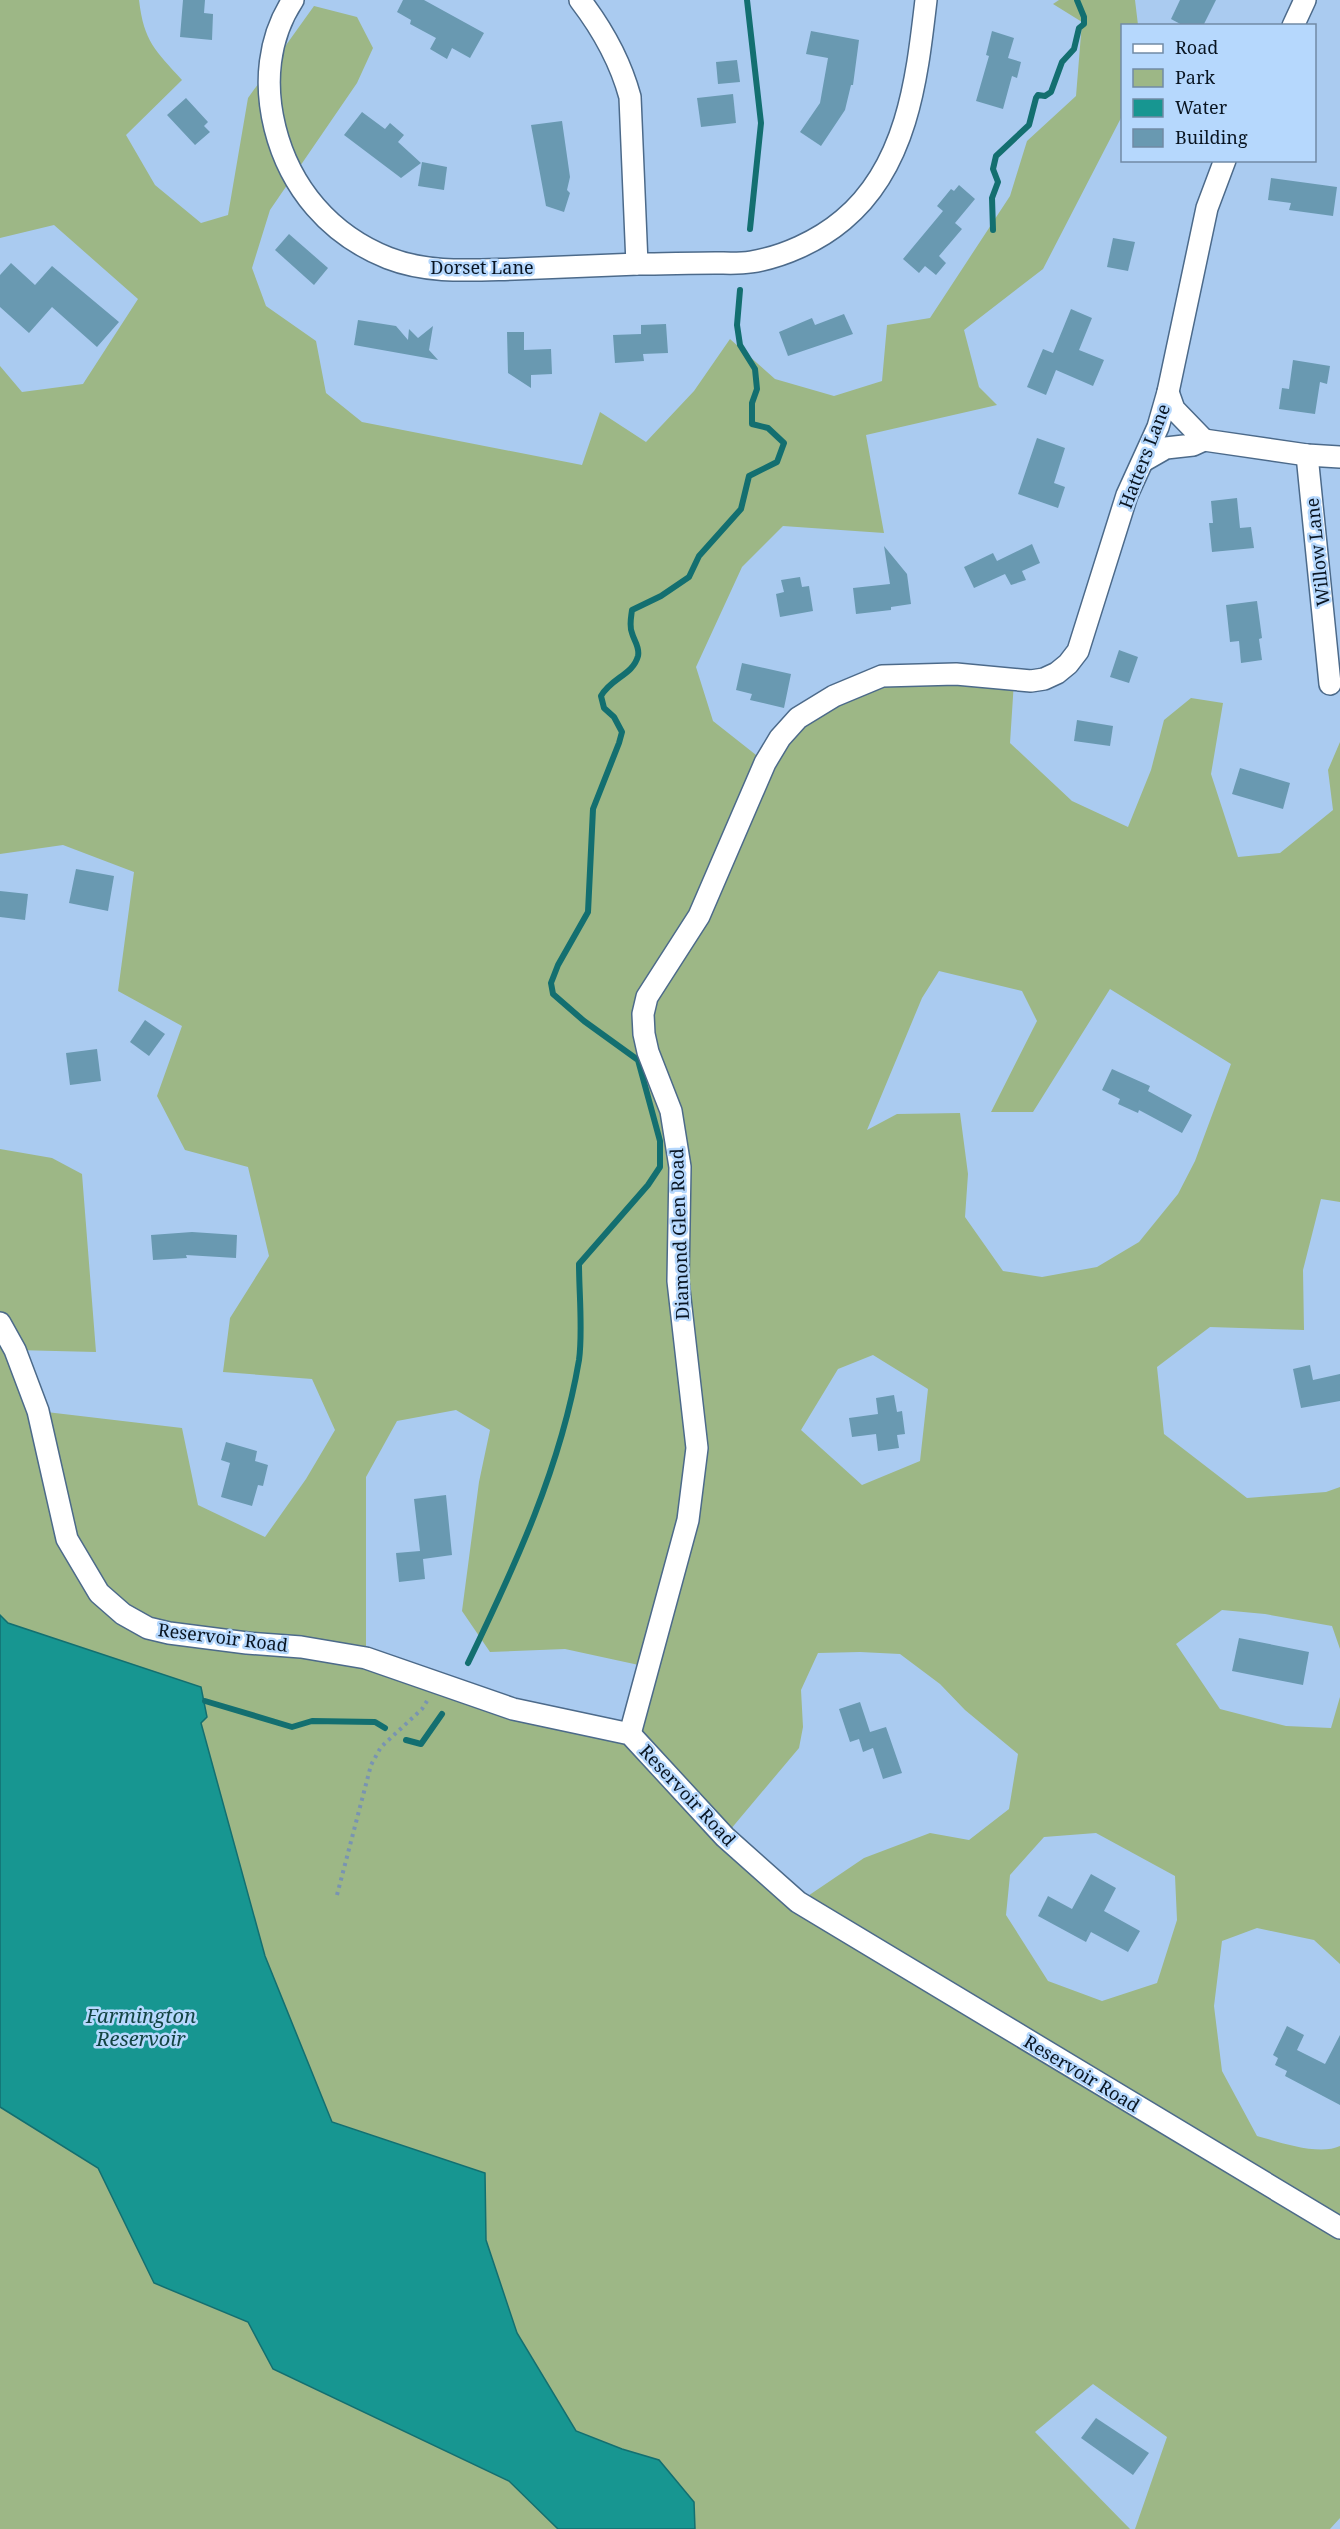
<svg xmlns="http://www.w3.org/2000/svg" width="1340" height="2529" font-family="'Noto Serif',serif">
	<style>
		.green { fill: #9db786; fill-rule: evenodd }
		.water { fill: #179691; stroke: #136f70; stroke-width: 1.5 }
		.lines { fill: none; stroke-linecap: round; stroke-linejoin: round }
		.stream { stroke: #136f70; stroke-width: 6 }
		.building { fill: #6999b1 }
		.minor-casing { stroke: #4c6a8a; stroke-width: 24 }
		.path { stroke: #7994b2; stroke-width: 4; stroke-dasharray: 3 4.5; stroke-linecap: butt }
		.minor { stroke: #fff; stroke-width: 21 }
		.labels { text-anchor: middle; dominant-baseline: central; stroke-width: 5; stroke-linejoin: round; paint-order: stroke }
		.street-label { font-size: 18px; fill: #091522; stroke: #b6d8fd }
		.water-label { font-size: 20px; font-style: italic; fill: #124442; stroke: #b6d8fd }
	</style>
	<rect width="100%" height="100%" fill="#aacbf0"/>
	<g class="green">
		<path d="M0,0H139C144,42 155,50 182,80L126,135L155,185L201,223L228,215L248,98L314,6L357,17L373,48L357,83L270,210L252,268L266,306L316,341L326,393L362,422L582,465L600,412L646,442L694,391L730,339L775,379L834,396L882,381L887,325L930,318L1010,196L1027,141L1076,96L1082,22L1053,4L1059,0H1135L1138,25L1122,26V116L1043,269L964,330L979,387L997,405L866,435L884,533L783,526L742,567L696,667L713,721L765,762L780,738L882,676L1014,681L1010,743L1072,801L1128,827L1151,770L1164,720L1191,698L1223,703L1211,774L1238,857L1280,853L1333,810L1328,770L1340,742V1202L1321,1199L1303,1270L1304,1330L1210,1327L1157,1367L1164,1434L1247,1498L1326,1492L1340,1487V1649L1332,1626L1265,1614L1222,1610L1176,1644L1220,1709L1286,1726L1331,1728L1340,1697V1964L1314,1940L1257,1928L1222,1941L1214,2006L1222,2071L1257,2136C1279,2142 1319,2156 1340,2146V2518L1330,2529H1135L1167,2437L1093,2384L1035,2432L1130,2529H695L694,2502L659,2460L622,2449L576,2432L517,2333L486,2239L485,2173L332,2122L265,1956L201,1723L207,1717L8,1623L0,1615V1149L52,1158L82,1174L96,1352L15,1350L38,1411L182,1428L198,1505L265,1537L306,1479L335,1430L312,1379L223,1372L230,1318L269,1256L248,1167L185,1150L157,1096L182,1026L118,991L134,872L63,845L0,854V366L22,392L83,384L138,299L54,225L0,238ZM939,971L1022,991L1037,1021L991,1112H1033L1110,989L1231,1064L1195,1161L1178,1194L1139,1242L1097,1267L1042,1277L1003,1271L965,1217L968,1174L960,1113L897,1114L867,1130L922,998ZM873,1355L928,1389L920,1461L862,1485L801,1430L838,1369ZM456,1410L490,1430L479,1482L462,1611L490,1652L565,1649L648,1667L630,1733L366,1657V1477L397,1421ZM860,1652L900,1654L940,1684L965,1710L1018,1754L1009,1809L969,1840L930,1833L864,1858L799,1902L725,1836L799,1748L803,1727L801,1690L818,1653ZM1096,1833L1175,1876L1177,1920L1157,1983L1102,2001L1048,1981L1006,1915L1010,1875L1044,1837Z"/>
		<path d="M0,2107L98,2168L154,2283L248,2322L273,2369L509,2481L558,2529H0Z"/>
	</g>
	<path class="water" d="M0,1615L8,1623L201,1687L207,1717L201,1723L265,1956L332,2122L485,2173L486,2240L517,2333L576,2431L622,2449L659,2460L694,2502L695,2529H558L509,2481L273,2369L248,2322L154,2283L98,2168L0,2107Z"/>
	<g class="lines">
		<g class="stream">
			<path d="M747,0L761,123L750,229"/>
			<path d="M993,230L992,198L998,182L993,169L996,156L1029,125L1036,98L1038,95L1045,96L1051,92L1062,62L1074,49L1079,28L1084,24V17L1077,0"/>
			<path d="M468,1663C515,1566 561,1467 579,1360C583,1332 579,1293 579,1264L648,1185L660,1167V1141L638,1060L584,1021L553,994L551,983L558,965L588,912L593,809L619,743L622,732L614,717L604,708L601,696C611,678 633,675 638,656C640,647 634,641 632,633C629,626 631,618 632,610L661,596L689,577L699,556L741,509L749,476L777,462L784,443L768,428L752,424V403L757,389L755,369L740,345L737,325L740,290"/>
			<path d="M205,1701L292,1727L312,1721L375,1722L385,1728"/>
			<path d="M406,1740L421,1744L442,1714"/>
		</g>
	</g>
	<g class="building">
		<path d="M183,0H205L204,13L213,14L212,40L180,37Z"/>
		<path d="M403,0H424L484,33L470,58L452,48L447,59L430,49L436,38L410,24L411,20L397,12Z"/>
		<path d="M1180,0H1216L1203,26H1184L1171,19Z"/>
		<path d="M811,31L859,40L853,85H851L845,110L821,146L800,132L820,103L828,58L806,54Z"/>
		<path d="M992,31L1014,38L1008,58L1021,62L1017,78L1012,76L1003,109L976,101L989,56L986,55Z"/>
		<path d="M737,60L740,82L718,84L716,62Z"/>
		<path d="M733,94L736,123L701,127L697,98Z"/>
		<path d="M186,98L208,122L204,126L210,132L195,145L167,115Z"/>
		<path d="M362,112L385,129L390,123L404,135L398,142L421,163L401,178L344,135Z"/>
		<path d="M562,121L570,177L567,190L570,193L564,212L546,206L531,125Z"/>
		<path d="M422,162L447,167L444,190L418,186Z"/>
		<path d="M1271,178L1337,187L1333,216L1289,210L1291,203L1268,200Z"/>
		<path d="M959,185L975,199L955,223L962,229L939,256L946,263L936,275L925,266L919,273L903,259L943,211L937,206L951,189L954,191Z"/>
		<path d="M289,234L328,268L314,285L275,250Z"/>
		<path d="M1113,238L1135,242L1128,271L1107,267Z"/>
		<path d="M11,263L35,285L52,266L119,322L97,347L52,307L29,333L0,307V275Z"/>
		<path d="M1071,309L1092,318L1079,350L1104,360L1093,386L1056,370L1046,395L1027,387L1043,349L1053,353Z"/>
		<path d="M844,314L853,334L788,356L779,332L812,318L815,325Z"/>
		<path d="M358,320L396,326L408,340L409,329L418,338L433,326L429,350L438,360L354,345Z"/>
		<path d="M666,324L668,353L643,354L644,361L615,363L613,335L641,334V325Z"/>
		<path d="M507,332H524V350L551,349L552,374L531,375V388L508,373Z"/>
		<path d="M1293,360L1330,366L1327,384L1320,382L1315,414L1279,409L1282,388L1289,389Z"/>
		<path d="M1037,438L1065,448L1054,483L1065,487L1058,508L1018,494Z"/>
		<path d="M1237,498L1240,528L1251,527L1254,548L1212,552L1209,523H1213L1211,501Z"/>
		<path d="M1032,544L1040,563L1022,571L1026,580L1011,585L1005,574L974,588L964,567L993,553L997,561Z"/>
		<path d="M884,546L907,574L911,604L891,607V610L856,614L853,588L890,584Z"/>
		<path d="M800,577L802,587L809,586L813,611L780,617L776,594L784,592L781,580Z"/>
		<path d="M1257,601L1262,638L1259,639L1262,660L1241,663L1239,641L1230,642L1226,605Z"/>
		<path d="M1119,650L1138,657L1129,683L1110,677Z"/>
		<path d="M742,663L791,674L784,708L750,700L752,694L736,690Z"/>
		<path d="M1077,720L1113,726L1110,746L1074,741Z"/>
		<path d="M1240,768L1290,783L1283,809L1232,794Z"/>
		<path d="M76,869L114,876L108,911L69,903Z"/>
		<path d="M0,891L28,894L25,920L0,917Z"/>
		<path d="M145,1020L165,1034L149,1056L130,1042Z"/>
		<path d="M97,1049L101,1081L70,1085L66,1053Z"/>
		<path d="M1112,1069L1150,1086L1148,1091L1192,1115L1182,1133L1139,1110L1138,1113L1118,1104L1120,1099L1102,1090Z"/>
		<path d="M192,1232L237,1235L236,1258L186,1255L187,1258L153,1260L151,1235Z"/>
		<path d="M1310,1365L1313,1380L1340,1374V1401L1301,1408L1293,1369Z"/>
		<path d="M894,1395L897,1412L902,1411L905,1434L897,1435L899,1448L878,1451L876,1434L852,1437L849,1418L878,1414L876,1398Z"/>
		<path d="M226,1442L257,1451L255,1461L268,1465L263,1486L258,1485L252,1506L221,1497L230,1463L221,1460Z"/>
		<path d="M446,1495L452,1555L423,1559L425,1579L399,1582L396,1553L420,1551L414,1499Z"/>
		<path d="M1239,1638L1309,1652L1303,1685L1232,1671Z"/>
		<path d="M860,1702L870,1732L886,1727L902,1773L883,1779L873,1748L863,1752L859,1739L850,1742L839,1709Z"/>
		<path d="M1091,1874L1116,1888L1104,1911L1140,1931L1128,1952L1091,1932L1086,1942L1038,1916L1048,1896L1072,1909Z"/>
		<path d="M1287,2026L1304,2035L1297,2050L1325,2064L1340,2035V2105L1285,2076L1287,2071L1275,2065L1278,2058L1273,2055Z"/>
		<path d="M1096,2418L1149,2453L1133,2475L1081,2438Z"/>
	</g>
	<g class="lines">
		<g class="minor-casing">
			<g id="minor">
				<path d="M293,0C268,38 264,84 275,128C290,188 330,235 388,258C429,274 472,270 515,269C556,267 597,266 638,264C664,264 689,263 715,263C726,263 739,264 751,262C783,257 818,241 843,220C908,166 917,77 926,0"/>
				<path d="M580,0C603,30 620,60 630,97L637,264"/>
				<path d="M1293,26L1305,0"/>
				<path d="M1204,440L1307,455L1340,457"/>
				<path d="M1307,455L1330,684"/>
				<path d="M1145,460L1166,448L1193,445L1204,440L1174,409L1168,392"/>
				<path d="M0,1323L15,1350L38,1411L67,1539L99,1593L123,1614L148,1628L169,1633L247,1643L301,1647L366,1658L513,1709L630,1734L725,1837L798,1902L1340,2228"/>
				<path d="M630,1734L688,1520L697,1448L678,1281L680,1167L671,1111L648,1052L644,1034L643,1014L647,997L699,916L765,763L780,738L798,718L834,696L882,676L956,674L1031,681L1044,679L1057,673L1068,664L1078,651L1127,495L1158,427L1168,392L1207,208L1225,160"/>
			</g>
		</g>
		<path class="path" d="M337,1895L371,1765L381,1747L422,1709L427,1701"/>
		<use href="#minor" class="minor"/>
	</g>
	<g class="labels">
		<g class="street-label">
			<text x="482" y="267">Dorset Lane</text>
			<text transform="translate(1144 456) rotate(-69)">Hatters Lane</text>
			<text transform="translate(1317 552) rotate(-96)">Willow Lane</text>
			<text transform="translate(679 1234) rotate(-92)">Diamond Glen Road</text>
			<text transform="translate(223 1637) rotate(7)">Reservoir Road</text>
			<text transform="translate(688 1795) rotate(47)">Reservoir Road</text>
			<text transform="translate(1082 2073) rotate(31)">Reservoir Road</text>
		</g>
		<g class="water-label">
			<text x="141" y="2015">Farmington<tspan x="141" dy="23">Reservoir</tspan></text>
		</g>
	</g>
	<rect x="1121" y="24" width="195" height="138" fill="#b6d8fd" stroke="#718aa5" stroke-width="1.5"/>
	<rect x="1133" y="44" width="30" height="9" fill="#ffffff" stroke="#718aa5" stroke-width="1.5"/>
	<text x="1175" y="54" font-size="18" fill="#091522">Road</text>
	<rect x="1133" y="69" width="30" height="18" fill="#9db786" stroke="#718aa5" stroke-width="1.5"/>
	<text x="1175" y="84" font-size="18" fill="#091522">Park</text>
	<rect x="1133" y="99" width="30" height="18" fill="#179691" stroke="#718aa5" stroke-width="1.5"/>
	<text x="1175" y="114" font-size="18" fill="#091522">Water</text>
	<rect x="1133" y="129" width="30" height="18" fill="#6999b1" stroke="#718aa5" stroke-width="1.5"/>
	<text x="1175" y="144" font-size="18" fill="#091522">Building</text>
</svg>
